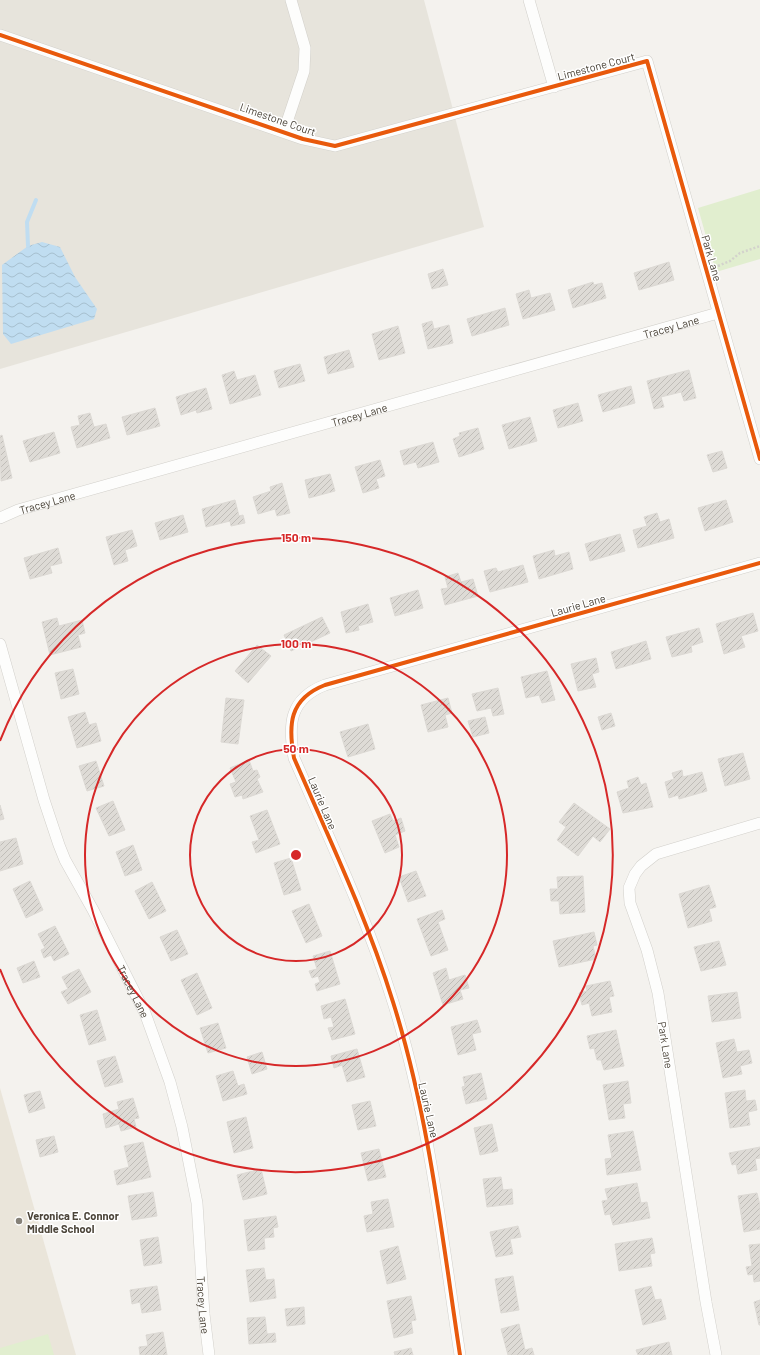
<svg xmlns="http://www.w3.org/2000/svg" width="760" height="1355" font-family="Barlow,sans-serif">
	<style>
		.residential { fill: #e7e4dc }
		.education { fill: #eae5da }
		.green { fill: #e1eecf }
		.water { fill: url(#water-waves) }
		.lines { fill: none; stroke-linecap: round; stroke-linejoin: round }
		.stream { stroke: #c0ddf1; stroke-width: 4 }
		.building { fill: url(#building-hatch); stroke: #dcd9d4 }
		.minor-casing { stroke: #d2d0cb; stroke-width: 12 }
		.path { stroke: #d3d2cc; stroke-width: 2.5; stroke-dasharray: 2 2; stroke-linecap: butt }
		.minor { stroke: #fdfdfc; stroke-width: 11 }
		.cycleway-casing { stroke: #fff; stroke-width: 6 }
		.cycleway { stroke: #e8590c; stroke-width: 4 }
		.ring { fill: none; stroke: #d62828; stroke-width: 2 }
		.poi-dot { fill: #868178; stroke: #fff; stroke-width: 1.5 }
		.labels { text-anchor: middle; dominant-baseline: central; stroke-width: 3; stroke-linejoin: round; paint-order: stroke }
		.street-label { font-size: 11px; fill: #4b4439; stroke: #fff }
		.poi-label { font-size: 11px; font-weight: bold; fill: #4b4439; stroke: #fff; text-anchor: start }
		.centre { fill: #d62828; stroke: #fff; stroke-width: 2 }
		.ring-label { font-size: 12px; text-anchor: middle; font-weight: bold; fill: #d62828; stroke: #fff; stroke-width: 3; stroke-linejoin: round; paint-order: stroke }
	</style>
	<defs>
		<pattern id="water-waves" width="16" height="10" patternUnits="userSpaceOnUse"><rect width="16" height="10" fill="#c0ddf1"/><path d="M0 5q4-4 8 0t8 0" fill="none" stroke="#a6bfcf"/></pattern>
		<pattern id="building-hatch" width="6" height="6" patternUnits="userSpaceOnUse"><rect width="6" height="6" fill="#dedbd6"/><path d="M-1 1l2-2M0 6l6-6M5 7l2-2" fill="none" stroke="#c0bdb8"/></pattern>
	</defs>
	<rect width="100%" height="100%" fill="#f4f2ee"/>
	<path class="residential" d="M0,0H424L484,227L0,369Z"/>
	<path class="education" d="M0,1088L76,1355H0Z"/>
	<g class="green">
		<path d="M760,189V259L716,272L698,208Z"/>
		<path d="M48,1334L54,1355H0V1348Z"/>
	</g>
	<path class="water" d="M42,242L60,247L75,277L97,309L94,319L11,344L3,334L2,265L28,246Z"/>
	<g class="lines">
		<path class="stream" d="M28,246L27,222L36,200"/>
	</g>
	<g class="building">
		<path d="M669,262L674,280L639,290L634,273Z"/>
		<path d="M443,269L448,285L432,289L428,274Z"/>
		<path d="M593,282L594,285L602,283L606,298L573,308L568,290Z"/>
		<path d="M529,290L531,298L550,293L555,310L523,319L516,294Z"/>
		<path d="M505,308L509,325L472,336L467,319Z"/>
		<path d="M432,321L434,329L449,325L453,343L428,349L422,324Z"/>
		<path d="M398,326L405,353L379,360L372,334Z"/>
		<path d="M349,350L354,367L328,374L324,357Z"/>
		<path d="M300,364L305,381L279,388L274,371Z"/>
		<path d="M689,370L696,398L684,401L681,392L661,397L664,407L654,409L647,381Z"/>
		<path d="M234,371L237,380L255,375L261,395L230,404L222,375Z"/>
		<path d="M631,386L635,403L603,412L598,395Z"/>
		<path d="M206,388L212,409L197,413L196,410L181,415L176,397Z"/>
		<path d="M578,403L583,421L558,428L553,410Z"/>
		<path d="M155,408L160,426L127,435L122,417Z"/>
		<path d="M90,413L94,427L106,424L110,438L77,448L71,427L80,425L78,416Z"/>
		<path d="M530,417L537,441L509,449L502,425Z"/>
		<path d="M478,428L484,449L459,457L453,439L460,436L459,433Z"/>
		<path d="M54,432L60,453L30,462L23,441Z"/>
		<path d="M2,435L12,478L1,481L0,436Z"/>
		<path d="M433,442L439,462L418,468L416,462L404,465L400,451Z"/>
		<path d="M722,451L727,468L713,472L707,455Z"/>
		<path d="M380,460L385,476L376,479L379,488L363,493L355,467Z"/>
		<path d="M330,474L335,491L309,498L305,480Z"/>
		<path d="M282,483L290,513L277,516L275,509L258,514L253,497L271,491L270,487Z"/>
		<path d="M235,500L239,516L243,515L245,523L231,526L230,521L206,527L202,509Z"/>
		<path d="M726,500L733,522L705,531L698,508Z"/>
		<path d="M657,513L660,522L669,519L674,538L638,548L633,530L647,526L644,517Z"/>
		<path d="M183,515L188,532L160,540L155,523Z"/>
		<path d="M132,530L137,546L125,550L128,561L114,565L106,537Z"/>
		<path d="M620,534L625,551L590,561L585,544Z"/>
		<path d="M58,548L62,563L50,566L52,573L30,579L24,558Z"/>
		<path d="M554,550L555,556L569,552L573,569L539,579L533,556Z"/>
		<path d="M523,565L528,582L490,592L484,571L496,568L498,572Z"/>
		<path d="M458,573L461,582L473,579L478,596L445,605L441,589L448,588L445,577Z"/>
		<path d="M418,590L423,608L395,616L390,598Z"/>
		<path d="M368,604L373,622L358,626L359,630L346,633L341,612Z"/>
		<path d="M753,613L758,631L741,636L745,647L724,654L716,624Z"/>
		<path d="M322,617L330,633L291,651L284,635Z"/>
		<path d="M57,618L59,626L82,620L85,633L78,635L81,647L50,655L42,622Z"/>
		<path d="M699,628L703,642L691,646L692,652L672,657L666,637Z"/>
		<path d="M646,641L651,659L616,669L611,652Z"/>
		<path d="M257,645L271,656L248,683L235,671Z"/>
		<path d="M596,658L599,672L592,674L596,687L578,691L571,664Z"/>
		<path d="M73,669L79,694L61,699L55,673Z"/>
		<path d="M547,671L555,700L542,703L539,695L526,698L521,677Z"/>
		<path d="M498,688L504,714L493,716L491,708L477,711L472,694Z"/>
		<path d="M226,698L244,700L238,744L221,742Z"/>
		<path d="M448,698L452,713L445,715L448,727L428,732L421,705Z"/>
		<path d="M85,712L89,725L96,723L101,741L77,748L68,717Z"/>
		<path d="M611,713L615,726L602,730L598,717Z"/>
		<path d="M485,717L489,733L473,737L468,721Z"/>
		<path d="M368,724L375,749L348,757L340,732Z"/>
		<path d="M743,753L750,779L725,786L718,759Z"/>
		<path d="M249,760L253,771L257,770L260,777L257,779L263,792L243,799L242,795L235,797L230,784L236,782L230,768Z"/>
		<path d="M96,761L104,786L87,791L79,766Z"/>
		<path d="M682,770L683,777L702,772L707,791L679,799L678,795L669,798L665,782L674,779L672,773Z"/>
		<path d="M638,777L641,785L646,783L653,807L623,813L617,792L629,788L627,781Z"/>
		<path d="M113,801L125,830L109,836L96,808Z"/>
		<path d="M574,803L610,829L600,842L593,836L578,856L557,840L566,827L559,822Z"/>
		<path d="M0,805L4,819L0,820Z"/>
		<path d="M267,810L280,844L256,853L252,842L259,840L250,816Z"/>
		<path d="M390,814L393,821L401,818L405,831L395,835L399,847L385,853L372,821Z"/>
		<path d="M16,838L23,864L0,871V842Z"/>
		<path d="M133,845L142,870L125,876L116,852Z"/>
		<path d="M291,858L301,890L284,895L274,863Z"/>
		<path d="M416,871L426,896L408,902L399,877Z"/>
		<path d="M583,876L585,912L560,914L559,901H551L550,889H558L557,877Z"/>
		<path d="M30,881L43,910L26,918L13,889Z"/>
		<path d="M152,882L166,911L149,919L135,891Z"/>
		<path d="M709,885L716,907L709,909L712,921L688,928L679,894Z"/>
		<path d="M309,904L322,936L306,943L292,911Z"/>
		<path d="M442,910L445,919L438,922L448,950L431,956L417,919Z"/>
		<path d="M55,926L69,954L54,961L51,955L44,958L41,950L45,948L38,934Z"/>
		<path d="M177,930L188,954L171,961L160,937Z"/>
		<path d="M594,932L597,945L593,946L596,959L559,967L553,941Z"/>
		<path d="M719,941L726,965L701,971L694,947Z"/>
		<path d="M330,951L340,984L317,991L315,984L320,982L318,976L312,978L309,971L317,969L313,956Z"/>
		<path d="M34,961L40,977L23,983L17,968Z"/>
		<path d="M446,968L449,980L465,975L469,988L460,990L463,999L443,1005L433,973Z"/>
		<path d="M79,969L91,992L68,1004L61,992L68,989L62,977Z"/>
		<path d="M197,973L212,1008L197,1015L181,980Z"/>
		<path d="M610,981L614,996L609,997L612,1012L592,1016L589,1003L582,1005L579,993L587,991L586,986Z"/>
		<path d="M737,992L741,1018L712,1022L708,996Z"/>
		<path d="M345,999L355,1034L332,1040L328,1028L334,1027L331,1017L324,1019L321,1006Z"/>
		<path d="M97,1010L106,1040L89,1045L80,1015Z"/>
		<path d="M477,1020L481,1032L472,1034L476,1050L458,1055L451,1027Z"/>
		<path d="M218,1023L226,1048L208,1053L200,1028Z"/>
		<path d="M616,1030L624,1066L604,1070L601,1060H597L594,1048L590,1049L587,1036Z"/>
		<path d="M734,1039L737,1052L749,1050L752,1063L740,1066L742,1074L723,1078L716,1043Z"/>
		<path d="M357,1049L365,1077L347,1082L342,1065L334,1068L331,1056Z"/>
		<path d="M262,1052L267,1069L252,1074L247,1057Z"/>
		<path d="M115,1056L123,1082L105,1087L97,1061Z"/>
		<path d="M233,1071L238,1086L244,1084L247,1094L223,1101L216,1076Z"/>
		<path d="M481,1073L487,1099L466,1104L462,1087L465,1086L463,1077Z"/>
		<path d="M628,1081L631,1103L623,1104L625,1118L609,1120L603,1085Z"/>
		<path d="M745,1090L746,1101L755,1100L757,1110L748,1112L750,1125L730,1128L725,1093Z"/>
		<path d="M40,1091L45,1108L29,1113L24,1095Z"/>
		<path d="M133,1098L139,1118L134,1119L136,1127L121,1131L119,1124L106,1128L103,1114L119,1109L117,1102Z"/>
		<path d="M370,1101L376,1126L358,1130L352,1105Z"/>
		<path d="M246,1117L253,1148L234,1153L227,1122Z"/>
		<path d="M492,1124L498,1151L480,1155L474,1128Z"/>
		<path d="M633,1131L641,1170L607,1175L605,1159L612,1158L608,1135Z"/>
		<path d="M54,1136L58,1152L40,1157L36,1140Z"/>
		<path d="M143,1142L151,1177L117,1185L114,1171L129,1167L124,1146Z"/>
		<path d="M760,1147V1158L755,1159L757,1170L738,1174L736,1164L732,1165L729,1153Z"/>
		<path d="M379,1149L386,1177L368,1181L361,1153Z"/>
		<path d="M261,1169L267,1194L243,1200L237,1175Z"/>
		<path d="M501,1177L503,1190L512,1189L513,1204L487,1207L483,1179Z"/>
		<path d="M637,1183L641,1203L647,1202L650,1218L613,1225L610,1214L605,1215L602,1201L608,1200L605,1189Z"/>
		<path d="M153,1192L157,1216L132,1220L128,1196Z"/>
		<path d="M757,1193L760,1205V1229L744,1232L738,1196Z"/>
		<path d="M388,1199L394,1227L367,1232L364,1216L373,1214L371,1202Z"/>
		<path d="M276,1216L278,1227L273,1228L274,1237L264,1238L265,1249L248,1251L244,1220Z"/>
		<path d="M518,1226L521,1237L510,1239L513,1254L496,1257L490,1232Z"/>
		<path d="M158,1237L162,1263L144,1266L140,1240Z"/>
		<path d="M652,1238L655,1253L650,1254L652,1266L619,1271L615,1244Z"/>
		<path d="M760,1244V1281L754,1282L753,1274L748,1275L746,1267L752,1266L749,1245Z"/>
		<path d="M398,1246L406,1279L387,1284L380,1251Z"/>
		<path d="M264,1268L266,1280L274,1279L276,1298L250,1302L246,1270Z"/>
		<path d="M513,1276L519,1310L501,1313L495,1279Z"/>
		<path d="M157,1286L161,1310L142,1313L140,1302L132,1304L130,1290Z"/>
		<path d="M651,1286L655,1300L661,1299L666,1319L643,1325L635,1290Z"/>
		<path d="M411,1296L416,1320L411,1321L413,1333L394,1338L387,1301Z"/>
		<path d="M760,1300V1325H759L754,1302Z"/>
		<path d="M304,1307L305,1324L287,1326L285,1309Z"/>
		<path d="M265,1317L267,1334L275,1333L276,1342L249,1344L247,1318Z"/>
		<path d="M519,1324L525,1350L532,1348L534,1355H508L501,1329Z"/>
		<path d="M163,1332L167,1355H140L139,1347L148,1346L146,1335Z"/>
		<path d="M669,1342L672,1355H638L636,1350Z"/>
		<path d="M411,1348L413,1355H395L394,1352Z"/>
	</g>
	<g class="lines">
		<g class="minor-casing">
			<g id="minor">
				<path d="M529,0L554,87"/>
				<path d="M0,35L303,139L335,146L647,61L760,459"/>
				<path d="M284,131L304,71L305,48L291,0"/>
				<path id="s1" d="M0,518L18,510L718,313"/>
				<path id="s2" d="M0,644L44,800L59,845L65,860L93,910L145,1013L170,1082L182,1127L197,1203L204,1314L209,1355"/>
				<path d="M460,1355C442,1237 429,1116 393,1002C367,918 329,838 294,758C288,725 289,699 325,685L760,563"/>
				<path d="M716,1355L706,1302L658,993L647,950L630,903L629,888L635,874L641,866L656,854L760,823"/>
			</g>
		</g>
		<path class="path" d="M718,266L730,261L740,253L760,246"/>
		<use href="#minor" class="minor"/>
		<g class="cycleway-casing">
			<g id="cycleway">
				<path d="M0,35L303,139L335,146L647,61L760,459"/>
				<path d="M460,1355C442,1237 429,1116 393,1002C367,918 329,838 294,758C288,725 289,699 325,685L760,563"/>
			</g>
		</g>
		<use href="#cycleway" class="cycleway"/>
	</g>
	<g class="ring">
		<circle cx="296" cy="855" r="106"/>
		<circle cx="296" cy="855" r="211"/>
		<path d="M0 741A317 317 0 1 1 0 969"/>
	</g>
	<circle class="poi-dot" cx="19" cy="1221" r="4"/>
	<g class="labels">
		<g class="street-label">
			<text transform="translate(596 66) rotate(-15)">Limestone Court</text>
			<text transform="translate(278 119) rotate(19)">Limestone Court</text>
			<text transform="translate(712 258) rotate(74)">Park Lane</text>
			<text stroke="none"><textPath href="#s1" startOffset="698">Tracey Lane</textPath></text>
			<text stroke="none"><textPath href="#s1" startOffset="374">Tracey Lane</textPath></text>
			<text stroke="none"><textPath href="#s1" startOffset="50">Tracey Lane</textPath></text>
			<text transform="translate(578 605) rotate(-16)">Laurie Lane</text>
			<text transform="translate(323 803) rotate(67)">Laurie Lane</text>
			<text stroke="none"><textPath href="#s2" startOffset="374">Tracey Lane</textPath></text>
			<text transform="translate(666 1045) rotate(81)">Park Lane</text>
			<text transform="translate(429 1110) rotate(77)">Laurie Lane</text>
			<text stroke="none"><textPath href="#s2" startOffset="698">Tracey Lane</textPath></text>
		</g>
		<g class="poi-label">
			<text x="27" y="1215">Veronica E. Connor<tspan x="27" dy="13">Middle School</tspan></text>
		</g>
	</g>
	<circle cx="296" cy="855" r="6" class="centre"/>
	<g class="ring-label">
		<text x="296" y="542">150 m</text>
		<text x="296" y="648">100 m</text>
		<text x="296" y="753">50 m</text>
	</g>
</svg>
